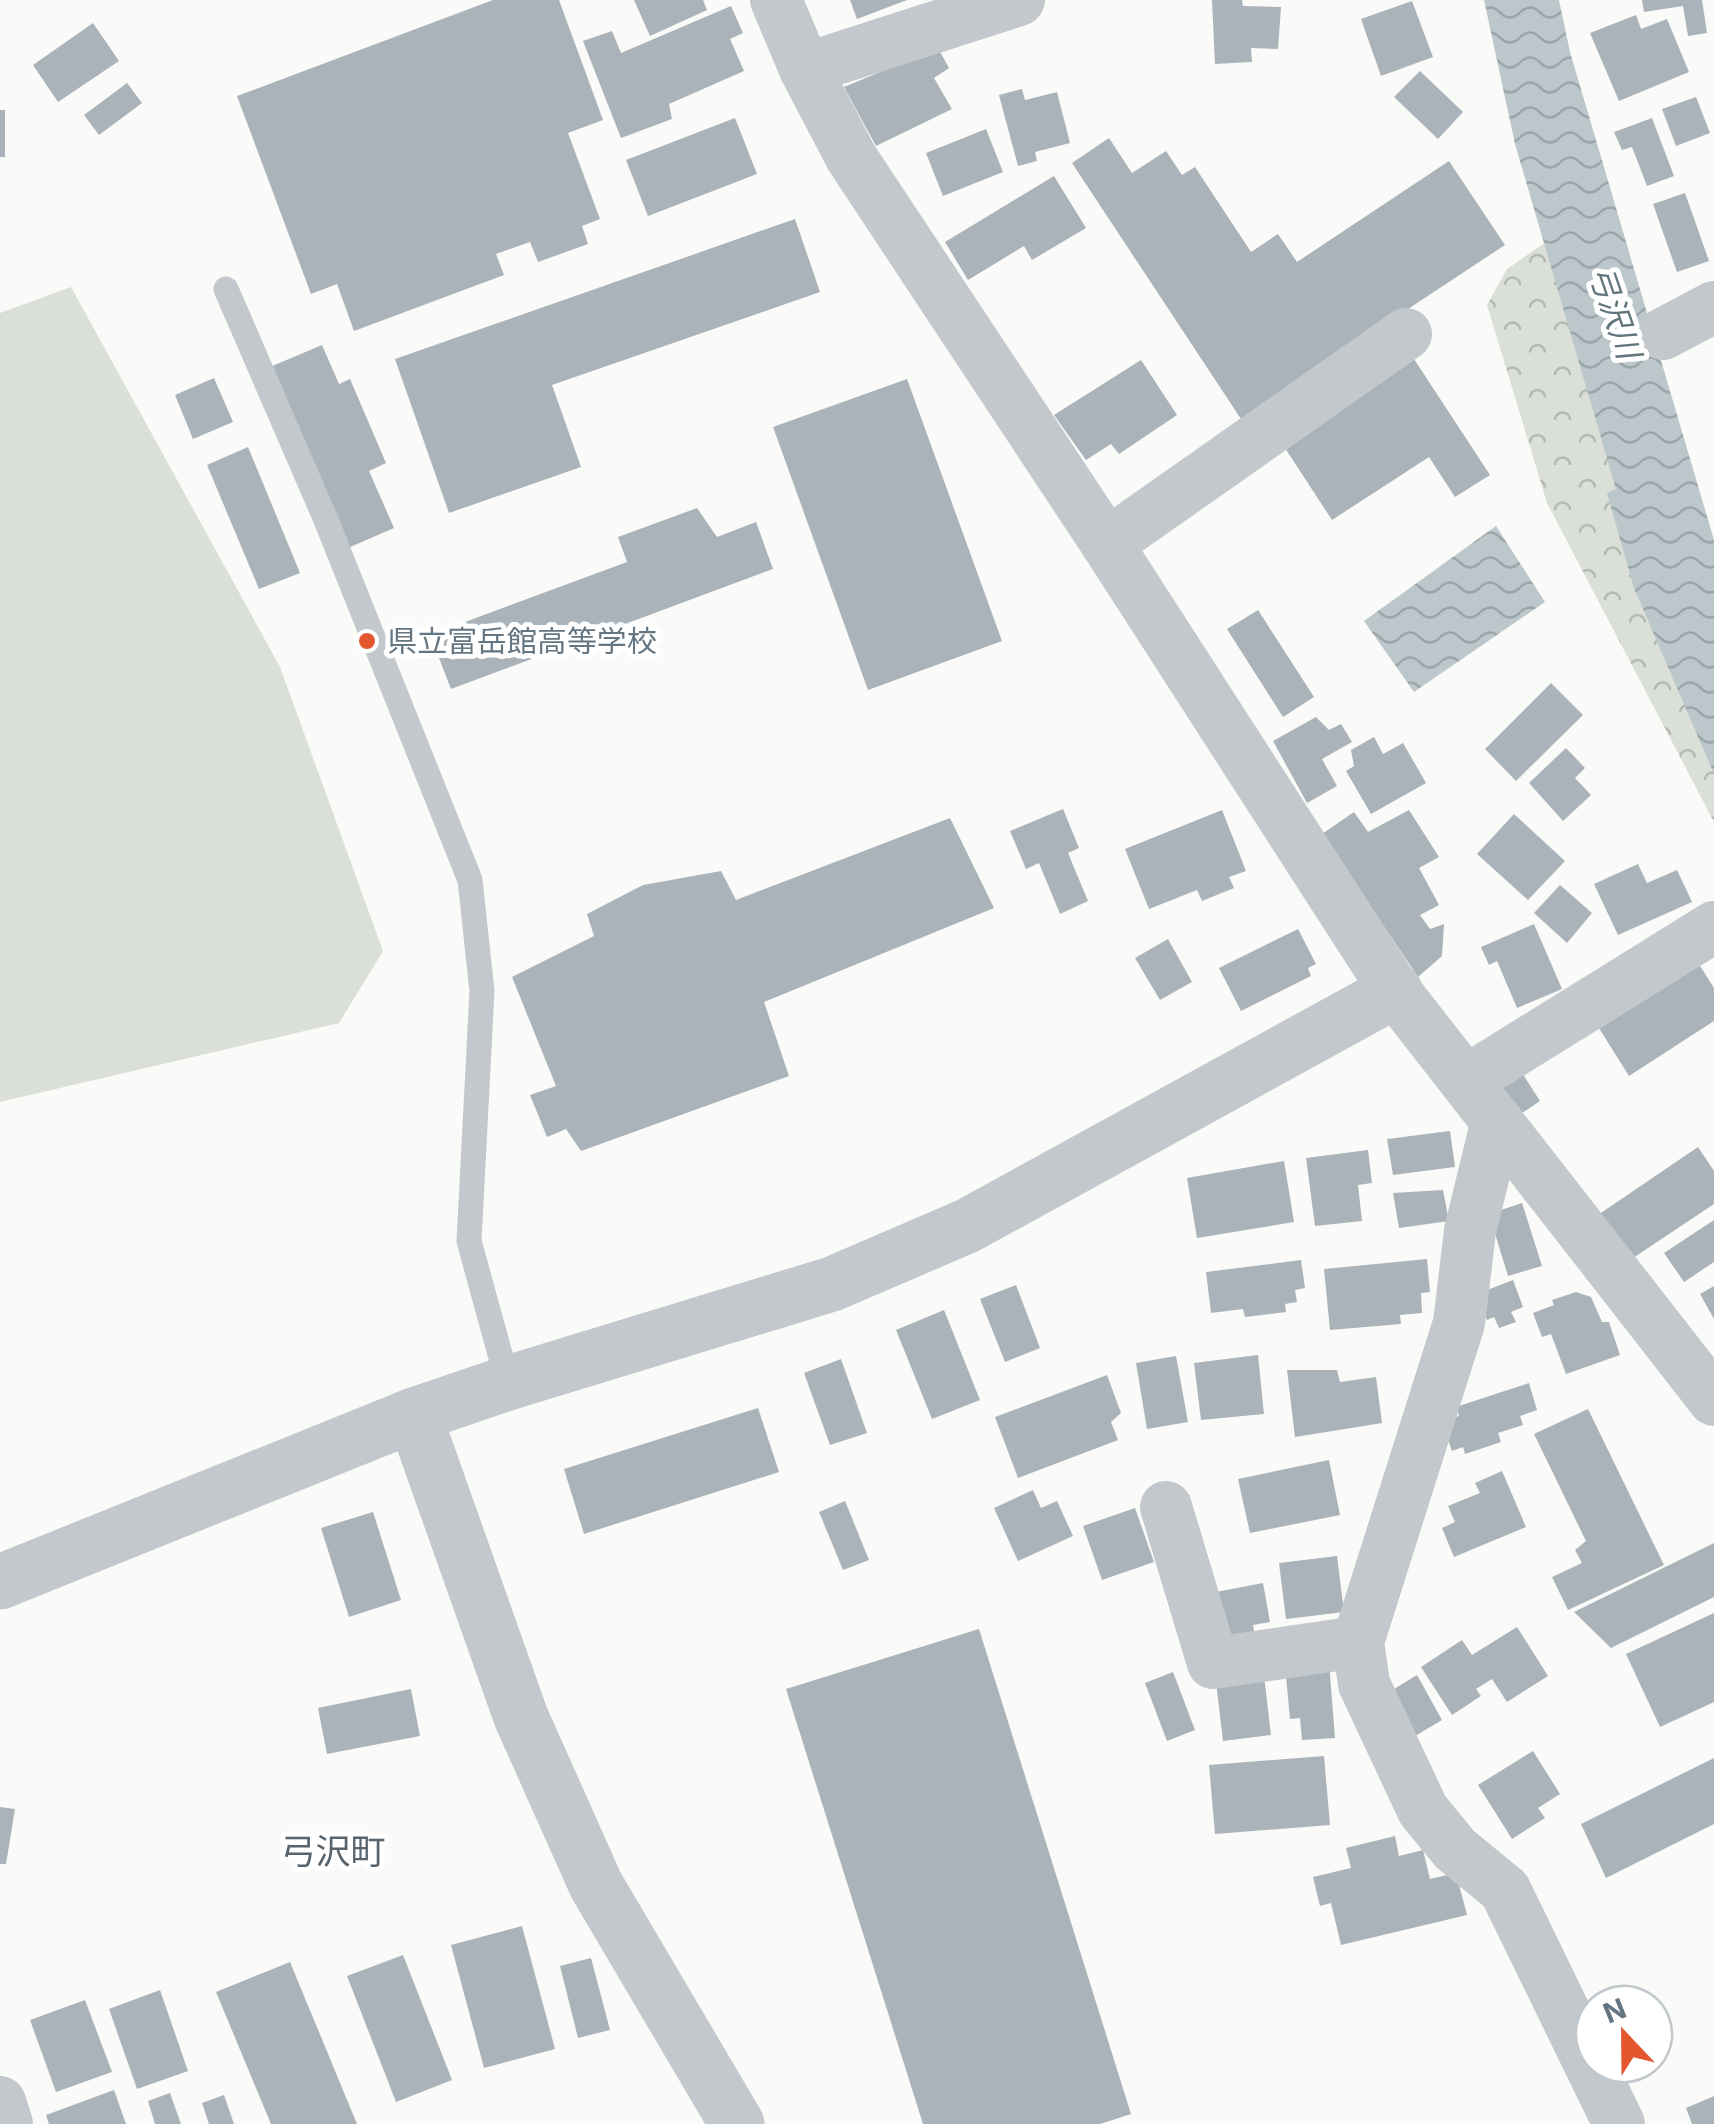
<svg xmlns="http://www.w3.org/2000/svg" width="1714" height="2124" font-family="Inter,'Noto Sans JP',sans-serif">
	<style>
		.forest { fill: url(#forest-crowns) }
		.pitch { fill: #dadfd7 }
		.water { fill: url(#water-waves) }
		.building { fill: #aab3b9 }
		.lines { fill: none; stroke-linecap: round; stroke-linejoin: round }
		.service { stroke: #c3c8cc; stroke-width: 25 }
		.minor { stroke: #c3c8cc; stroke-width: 52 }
		.tertiary { stroke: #c3c8cc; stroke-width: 55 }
		.poi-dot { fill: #e4572e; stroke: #fff; stroke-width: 4 }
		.labels { text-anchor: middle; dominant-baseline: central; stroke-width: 10; stroke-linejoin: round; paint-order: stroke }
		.poi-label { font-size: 30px; fill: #657683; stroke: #fff; text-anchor: start }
		.water-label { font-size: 32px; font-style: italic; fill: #60757c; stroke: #fff }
		.quarter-label { font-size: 35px; fill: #57646e; stroke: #fff }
	</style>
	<defs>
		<pattern id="forest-crowns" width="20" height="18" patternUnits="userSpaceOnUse" patternTransform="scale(2.5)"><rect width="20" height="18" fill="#dadfd7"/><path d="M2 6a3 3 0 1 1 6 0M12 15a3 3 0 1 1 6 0" fill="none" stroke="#b4b9b4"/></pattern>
		<pattern id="water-waves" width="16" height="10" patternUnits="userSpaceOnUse" patternTransform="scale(2.5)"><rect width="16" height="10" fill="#bbc7cb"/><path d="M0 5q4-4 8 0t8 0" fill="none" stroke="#9ca6aa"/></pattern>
	</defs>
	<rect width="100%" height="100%" fill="#fafaf8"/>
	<path class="forest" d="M1553,237L1714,684V822L1547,503L1487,305L1507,269Z"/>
	<path class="pitch" d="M71,287L280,667L383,951L339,1023L0,1102V313Z"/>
	<g class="water">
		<path d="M1484,0H1559L1570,52L1714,540V774L1634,588L1607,493L1616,489L1515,144Z"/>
		<path d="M1496,526L1545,602L1414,692L1364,621Z"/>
	</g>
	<g class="building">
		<path d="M493,0H559L603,120L568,133L600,219L582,226L588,244L538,262L530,242L496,254L504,275L354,331L337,284L311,294L237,96Z"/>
		<path d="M634,0H703L707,10L650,36Z"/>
		<path d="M850,0H907L857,19Z"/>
		<path d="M1212,0H1242L1243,6L1281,7L1278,49L1251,48L1252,62L1215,64Z"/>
		<path d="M1642,0H1702L1707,33L1688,36L1683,6L1644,12Z"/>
		<path d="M1412,1L1433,57L1381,76L1361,19Z"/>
		<path d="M731,6L743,33L730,39L744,71L669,104L672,119L621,138L583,41L612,31L621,53Z"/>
		<path d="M1636,15L1641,29L1667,19L1689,72L1619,101L1590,33Z"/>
		<path d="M93,23L119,61L58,102L33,65Z"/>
		<path d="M938,48L949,68L934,78L952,109L876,146L844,87Z"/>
		<path d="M1420,71L1463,112L1438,139L1394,97Z"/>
		<path d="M127,83L142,103L99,135L84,115Z"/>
		<path d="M1022,89L1025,100L1057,92L1070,143L1035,152L1037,161L1018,166L999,95Z"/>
		<path d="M1696,97L1710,133L1676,146L1662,109Z"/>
		<rect x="0" y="110" width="5" height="47"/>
		<path d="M735,118L757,174L648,216L626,160Z"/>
		<path d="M1652,118L1674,176L1647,186L1632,147L1622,150L1614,132Z"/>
		<path d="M986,129L1003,172L943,196L926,153Z"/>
		<path d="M1109,138L1132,173L1166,151L1182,175L1195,167L1251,252L1278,234L1297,262L1449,161L1505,245L1241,419L1072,163Z"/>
		<path d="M1054,176L1086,228L1032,260L1024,246L968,280L945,242Z"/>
		<path d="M1685,193L1709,261L1677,272L1653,204Z"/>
		<path d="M795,219L820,292L552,385L581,467L449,513L395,359Z"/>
		<path d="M322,345L339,384L350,379L386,463L369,471L394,528L348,548L270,367Z"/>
		<path d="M1414,359L1490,475L1455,497L1429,457L1332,520L1283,445Z"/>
		<path d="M1141,360L1177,415L1119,454L1111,444L1086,460L1054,415Z"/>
		<path d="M214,378L233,422L193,439L175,395Z"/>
		<path d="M907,379L1002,641L868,690L773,427Z"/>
		<path d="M248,447L300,573L259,589L207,465Z"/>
		<path d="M697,508L717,537L756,522L773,569L451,689L430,635L627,562L618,537Z"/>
		<path d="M1258,610L1314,697L1283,717L1227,629Z"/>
		<path d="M1551,683L1583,715L1516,781L1485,749Z"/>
		<path d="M1316,717L1329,730L1341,724L1352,742L1322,759L1337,786L1307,803L1273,741Z"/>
		<path d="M1374,737L1383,754L1403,743L1426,783L1371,814L1346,771L1354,766L1351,750Z"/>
		<path d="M1566,748L1585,768L1575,778L1591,795L1563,821L1529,783Z"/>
		<path d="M1063,809L1079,848L1068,853L1088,901L1060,914L1039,863L1026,869L1010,831Z"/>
		<path d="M1222,810L1246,871L1229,877L1234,888L1202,901L1197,890L1149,909L1125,849Z"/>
		<path d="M1409,810L1439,857L1419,868L1439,905L1420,915L1430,929L1444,924L1442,956L1418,977L1322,834L1354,812L1368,832Z"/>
		<path d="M1514,814L1565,861L1528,900L1477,854Z"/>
		<path d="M950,818L994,908L764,1002L789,1076L581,1151L566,1129L547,1137L530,1095L556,1086L512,977L594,936L587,914L643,885L721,871L736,900Z"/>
		<path d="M1638,864L1647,883L1677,870L1692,902L1618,935L1594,884Z"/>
		<path d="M1560,885L1592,913L1567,943L1534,913Z"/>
		<path d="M1534,924L1562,989L1517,1008L1497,961L1489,965L1481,947Z"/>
		<path d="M1298,929L1316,964L1308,968L1311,976L1241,1011L1219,968Z"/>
		<path d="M1168,939L1192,982L1160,1000L1135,958Z"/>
		<path d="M1697,961L1714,988V1021L1629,1076L1597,1025Z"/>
		<path d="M1517,1065L1540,1101L1516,1117L1492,1080Z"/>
		<path d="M1450,1131L1455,1167L1393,1175L1387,1139Z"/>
		<path d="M1698,1147L1714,1171V1204L1627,1262L1595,1217Z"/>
		<path d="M1368,1150L1372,1183L1358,1185L1362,1221L1315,1226L1306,1158Z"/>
		<path d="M1284,1161L1294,1222L1197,1238L1187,1178Z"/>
		<path d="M1443,1190L1449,1221L1399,1228L1393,1193Z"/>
		<path d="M1522,1203L1542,1266L1508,1276L1489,1214Z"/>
		<path d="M1714,1220V1262L1684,1282L1664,1253Z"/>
		<path d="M1427,1259L1430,1292L1421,1293L1422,1313L1400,1315L1401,1324L1330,1330L1324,1269Z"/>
		<path d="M1301,1260L1305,1288L1295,1290L1297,1302L1285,1304L1286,1312L1245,1317L1243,1309L1211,1313L1206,1272Z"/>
		<path d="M1513,1280L1523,1307L1511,1312L1516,1322L1499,1328L1494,1317L1487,1320L1477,1294Z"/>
		<path d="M1016,1285L1040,1348L1005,1362L980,1299Z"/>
		<path d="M1714,1286V1319L1700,1294Z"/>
		<path d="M1576,1292L1591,1297L1602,1322H1609L1620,1355L1566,1374L1551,1334L1542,1337L1533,1313L1554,1305L1552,1300Z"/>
		<path d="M944,1310L980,1400L932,1419L896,1330Z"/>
		<path d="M1258,1355L1264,1414L1201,1420L1194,1363Z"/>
		<path d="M1176,1356L1188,1422L1147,1429L1136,1363Z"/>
		<path d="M841,1359L867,1433L830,1445L804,1373Z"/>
		<path d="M1287,1370H1337L1340,1382L1376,1377L1382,1423L1295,1437Z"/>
		<path d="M1107,1375L1121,1413L1111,1422L1118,1440L1018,1478L995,1417Z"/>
		<path d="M1529,1383L1537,1410L1520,1416L1523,1425L1498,1433L1501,1442L1465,1454L1463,1447L1452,1451L1442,1422L1459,1416L1456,1407Z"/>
		<path d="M758,1408L779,1472L584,1534L564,1469Z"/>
		<path d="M1588,1409L1664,1565L1568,1610L1552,1577L1582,1563L1575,1550L1586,1541L1534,1434Z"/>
		<path d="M1329,1460L1340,1515L1250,1533L1238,1479Z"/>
		<path d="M1502,1471L1526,1527L1454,1557L1442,1528L1455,1522L1448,1506L1480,1493L1475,1483Z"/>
		<path d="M1033,1490L1041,1508L1057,1501L1073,1536L1018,1561L994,1508Z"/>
		<path d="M845,1501L869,1560L843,1570L819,1512Z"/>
		<path d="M1135,1508L1154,1562L1102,1580L1083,1526Z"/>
		<path d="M373,1512L401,1600L349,1617L321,1528Z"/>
		<path d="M1714,1543V1597L1611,1648L1574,1612Z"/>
		<path d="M1337,1556L1344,1612L1286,1619L1279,1563Z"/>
		<path d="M1263,1583L1270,1622L1253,1625L1256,1642L1227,1648L1216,1592Z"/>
		<path d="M1714,1613V1702L1660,1727L1626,1654Z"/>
		<path d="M1517,1627L1548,1676L1507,1702L1492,1679L1476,1689L1481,1696L1452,1715L1421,1667L1462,1640L1472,1655Z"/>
		<path d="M979,1629L1131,2114L1100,2124H923L786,1689Z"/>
		<path d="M1329,1662L1335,1738L1302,1740L1300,1718L1290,1719L1285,1666Z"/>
		<path d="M1173,1672L1195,1730L1167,1741L1145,1683Z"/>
		<path d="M1417,1675L1442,1720L1415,1736L1389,1692Z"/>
		<path d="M1264,1676L1271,1735L1223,1741L1216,1682Z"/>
		<path d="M411,1689L420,1736L327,1754L318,1708Z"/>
		<path d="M1533,1751L1560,1794L1538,1808L1545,1818L1512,1839L1478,1785Z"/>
		<path d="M1324,1756L1330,1825L1215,1834L1209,1765Z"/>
		<path d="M1714,1758V1824L1606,1878L1581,1824Z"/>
		<path d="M0,1807L15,1809L6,1864H0Z"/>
		<path d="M1395,1836L1399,1856L1423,1850L1430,1879L1456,1873L1467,1915L1341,1945L1331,1903L1320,1906L1313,1877L1351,1868L1346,1848Z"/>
		<path d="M522,1926L555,2049L484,2068L451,1945Z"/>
		<path d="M403,1955L452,2080L396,2102L347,1976Z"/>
		<path d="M591,1958L610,2030L578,2038L560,1966Z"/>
		<path d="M290,1962L357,2124H271L216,1992Z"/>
		<path d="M160,1990L188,2071L137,2089L109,2009Z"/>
		<path d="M85,2000L112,2072L56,2092L30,2020Z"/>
		<path d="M114,2090L126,2124H49L46,2115Z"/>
		<path d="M170,2093L181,2124H155L148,2101Z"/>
		<path d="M224,2095L234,2124H209L202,2103Z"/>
		<path d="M1714,2096V2124H1692L1686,2108Z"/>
	</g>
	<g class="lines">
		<path class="service" d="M226,289L326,520L470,880L482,991L469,1241L508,1383"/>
		<g class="minor">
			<path d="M776,0L805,69L851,157L1107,544L1395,991L1714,1400"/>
			<path d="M805,69L1019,0"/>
			<path d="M1663,334L1714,307"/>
			<path d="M1107,544L1406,334"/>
			<path d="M1466,1081L1714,927"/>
			<path d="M1497,1121L1470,1231L1459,1323L1358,1642L1364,1684L1423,1810L1455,1849L1505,1890L1619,2124"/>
			<path d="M1166,1507L1213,1663L1358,1642"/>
			<path d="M0,2102L7,2124"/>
		</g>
		<g class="tertiary">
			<path d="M414,1415L521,1717L596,1885L737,2124"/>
			<path d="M0,1582L414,1415L508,1383L832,1284L967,1226L1395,991"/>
		</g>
	</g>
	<circle class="poi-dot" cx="367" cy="641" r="10"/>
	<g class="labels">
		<g class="poi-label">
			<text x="387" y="641">県立富岳館高等学校</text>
		</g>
		<g class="water-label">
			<text transform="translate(1615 312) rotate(71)">弓沢川</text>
		</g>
		<g class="quarter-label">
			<text x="333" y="1851">弓沢町</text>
		</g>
	</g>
	<g transform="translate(1624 2034) rotate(338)"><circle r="48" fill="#ffffff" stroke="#c1c8cd" stroke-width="2.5"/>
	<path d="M0-8L18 38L0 25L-18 38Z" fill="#e4572e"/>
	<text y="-15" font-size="28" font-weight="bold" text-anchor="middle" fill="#657683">N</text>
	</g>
</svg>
